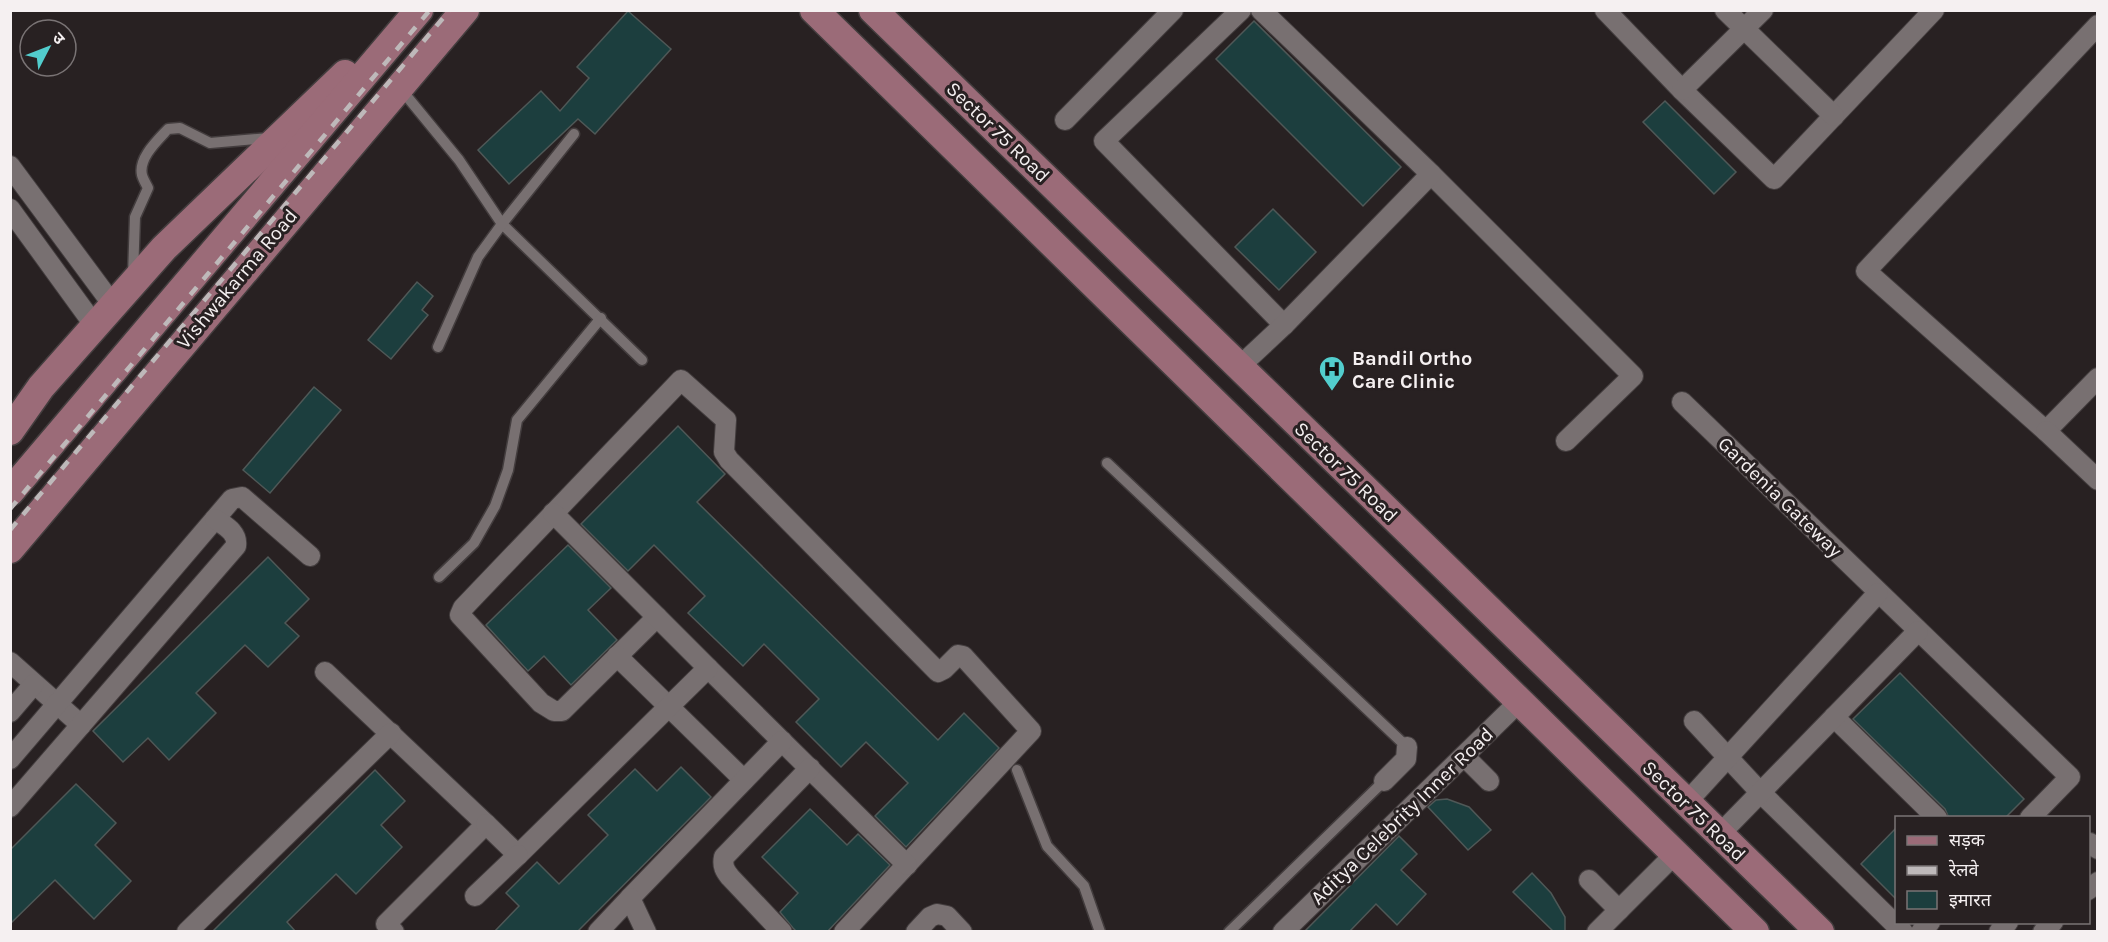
<svg xmlns="http://www.w3.org/2000/svg" width="2108" height="942" font-family="Karla,'Noto Sans Devanagari',sans-serif">
	<style>
		.building { fill: #1c3e3e; stroke: #4f5857; stroke-width: 1.5 }
		.lines { fill: none; stroke-linecap: round; stroke-linejoin: round }
		.lane-casing { stroke: #433d3e; stroke-width: 13 }
		.street-casing { stroke: #433d3e; stroke-width: 22 }
		.secondary-casing { stroke: #433d3e; stroke-width: 31 }
		.lane { stroke: #787071; stroke-width: 10 }
		.street { stroke: #787071; stroke-width: 20 }
		.secondary { stroke: #9b6b78; stroke-width: 28 }
		.rail { stroke: #beb9ba; stroke-width: 4.5; stroke-dasharray: 10 10; stroke-linecap: butt }
		.labels { text-anchor: middle; dominant-baseline: central; stroke-width: 6; stroke-linejoin: round; paint-order: stroke }
		.street-label { font-size: 20px; fill: #f5f0f1; stroke: #282122 }
		.poi-label { font-size: 20px; font-weight: bold; fill: #f5f0f1; stroke: #282122; text-anchor: start }
	</style>
	<rect width="100%" height="100%" fill="#282122"/>
	<g class="building">
		<path d="M628,11L671,49L595,134L578,119L509,184L478,150L541,91L560,111L589,78L577,67Z"/>
		<path d="M1254,21L1401,167L1363,206L1216,59Z"/>
		<path d="M1665,101L1736,172L1714,194L1643,122Z"/>
		<path d="M1273,209L1316,252L1279,290L1235,247Z"/>
		<path d="M417,282L433,296L422,310L428,315L391,359L368,340Z"/>
		<path d="M314,387L341,410L270,493L243,470Z"/>
		<path d="M678,426L725,474L697,502L938,740L964,713L999,748L906,847L875,816L908,783L866,742L841,767L796,722L819,699L764,644L743,666L688,613L705,596L654,545L628,571L581,524Z"/>
		<path d="M568,545L611,588L588,610L617,640L571,685L544,656L528,671L486,625Z"/>
		<path d="M268,557L309,599L285,623L299,636L268,667L245,645L196,693L216,713L169,760L148,738L123,762L93,731Z"/>
		<path d="M1900,673L2024,799L2005,818H1949L1945,809L1853,719Z"/>
		<path d="M681,767L711,797L577,932H494L519,906L506,893L537,862L559,884L608,835L588,815L635,769L657,791Z"/>
		<path d="M375,770L405,801L381,825L402,847L356,894L336,874L287,922L296,932H212Z"/>
		<path d="M76,784L116,823L95,845L131,881L94,919L55,880L10,924V850Z"/>
		<path d="M1447,799L1469,807L1491,830L1468,850L1428,807L1436,800Z"/>
		<path d="M810,809L847,845L858,834L890,865L827,932H797L793,928L780,912L798,893L762,857Z"/>
		<path d="M1896,828V899L1861,864Z"/>
		<path d="M1399,836L1417,854L1401,870L1426,894L1397,925L1376,904L1349,932H1304Z"/>
		<path d="M1532,873L1551,893L1565,917V932H1554L1513,892Z"/>
	</g>
	<g class="lines">
		<g class="lane-casing">
			<g id="lane">
				<path d="M400,88L459,160L502,224L642,360"/>
				<path d="M133,275L135,217L148,188C146,184 143,179 142,175C138,158 158,140 168,129L180,128L210,143L269,138"/>
				<path d="M438,347L478,257L502,224L574,134"/>
				<path d="M1107,463L1407,747"/>
				<path d="M439,577L474,543L495,506L508,470L517,420L601,318"/>
				<path d="M1017,770L1047,846L1084,886L1100,932"/>
				<path d="M1229,932L1384,781"/>
			</g>
		</g>
		<g class="street-casing">
			<g id="street">
				<path d="M1241,10L1104,141L1284,325"/>
				<path d="M1605,10L1682,90L1774,179L1934,10"/>
				<path d="M1725,10L1834,116"/>
				<path d="M2098,25L1866,271L2046,431L2098,378"/>
				<path d="M1682,90L1763,10"/>
				<path d="M1065,120L1173,10"/>
				<path d="M10,166L113,305"/>
				<path d="M1431,174L1633,376L1566,441"/>
				<path d="M10,209L95,326"/>
				<path d="M1239,367L1284,325L1431,174L1261,10"/>
				<path d="M1682,402L2070,777L2030,818"/>
				<path d="M2046,431L2098,480"/>
				<path d="M657,617L562,711H554L541,703L460,615L463,608L681,380L726,420L724,452L729,460L936,670L938,672L944,669L958,655L963,656L1031,731L844,932"/>
				<path d="M617,656L744,780"/>
				<path d="M10,662L81,725"/>
				<path d="M708,668L907,865"/>
				<path d="M325,672L486,824L386,924L394,932"/>
				<path d="M10,712L34,684"/>
				<path d="M1834,717L1937,818"/>
				<path d="M1694,721L1760,792L1903,932"/>
				<path d="M1464,756L1489,781"/>
				<path d="M10,759L232,499L242,497L310,556"/>
				<path d="M1384,781L1406,759L1407,747"/>
				<path d="M1686,803L1878,593"/>
				<path d="M10,807L236,546C238,532 225,526 215,519"/>
				<path d="M486,824L518,855L708,668L553,513"/>
				<path d="M1719,835L1918,631"/>
				<path d="M2088,844L2090,843L2098,849"/>
				<path d="M1589,880L1619,910"/>
				<path d="M2088,890L2098,882"/>
				<path d="M475,896L518,855"/>
				<path d="M630,898L782,741"/>
				<path d="M187,932L391,733"/>
				<path d="M598,932L630,898L646,932"/>
				<path d="M782,932L730,877C725,871 722,866 724,857L810,768"/>
				<path d="M916,932L930,917L937,914L947,916L962,932"/>
				<path d="M1283,932L1520,701"/>
				<path d="M1597,932L1676,853"/>
				<path d="M1921,932L1930,922"/>
				<path d="M1999,932L2008,922"/>
				<path d="M2043,932L2053,922"/>
			</g>
		</g>
		<g class="secondary-casing">
			<g id="secondary">
				<path d="M814,10L1755,932"/>
				<path d="M873,10L1820,932"/>
				<path d="M10,431L41,387L164,248L345,74"/>
				<path d="M10,492L419,10"/>
				<path d="M10,549L465,10"/>
			</g>
		</g>
		<use href="#lane" class="lane"/>
		<use href="#street" class="street"/>
		<use href="#secondary" class="secondary"/>
		<g class="rail">
			<path d="M10,509L430,10"/>
			<path d="M10,530L450,10"/>
		</g>
	</g>
	<defs>
		<g id="hospital-pin" transform="scale(1.35)"><path d="M0 17L-7.5 6A9.5 9.5 0 1 1 7.5 6Z" fill="#52cdcd" stroke="#282122"/><path d="M-5-5h3v3.5h4V-5h3V5h-3V1.5h-4V5h-3Z" fill="#111"/></g>
	</defs>
	<g fill-rule="evenodd">
		<use href="#hospital-pin" x="1332" y="369"/>
	</g>
	<g class="labels">
		<g class="street-label">
			<text transform="translate(998 132) rotate(44)">Sector 75 Road</text>
			<text transform="translate(237 279) rotate(-50)">Vishwakarma Road</text>
			<text transform="translate(1346 472) rotate(44)">Sector 75 Road</text>
			<text transform="translate(1780 497) rotate(44)">Gardenia Gateway</text>
			<text transform="translate(1694 811) rotate(44)">Sector 75 Road</text>
			<text transform="translate(1402 816) rotate(-44)">Aditya Celebrity Inner Road</text>
		</g>
		<g class="poi-label">
			<text x="1352" y="358">Bandil Ortho<tspan x="1352" dy="23">Care Clinic</tspan></text>
		</g>
	</g>
	<rect width="2108" height="942" fill="none" stroke="#f5f0f1" stroke-width="24"/>
	<rect x="1895" y="816" width="195" height="108" fill="#282122" stroke="#7a7475" stroke-width="1.5"/>
	<rect x="1907" y="836" width="30" height="9" fill="#9b6b78" stroke="#7a7475" stroke-width="1.5"/>
	<text x="1949" y="846" font-size="18" fill="#f5f0f1">सड़क</text>
	<rect x="1907" y="866" width="30" height="9" fill="#beb9ba" stroke="#7a7475" stroke-width="1.5"/>
	<text x="1949" y="876" font-size="18" fill="#f5f0f1">रेलवे</text>
	<rect x="1907" y="891" width="30" height="18" fill="#1c3e3e" stroke="#7a7475" stroke-width="1.5"/>
	<text x="1949" y="906" font-size="18" fill="#f5f0f1">इमारत</text>
	<g transform="translate(48 48) rotate(48)"><circle r="28" fill="#282122" stroke="#7a7475" stroke-width="1.5"/>
	<path d="M0-4.5L10 22L0 15L-10 22Z" fill="#52cdcd"/>
	<text y="-9" font-size="16" font-weight="bold" text-anchor="middle" fill="#f5f0f1">उ</text>
	</g>
</svg>
